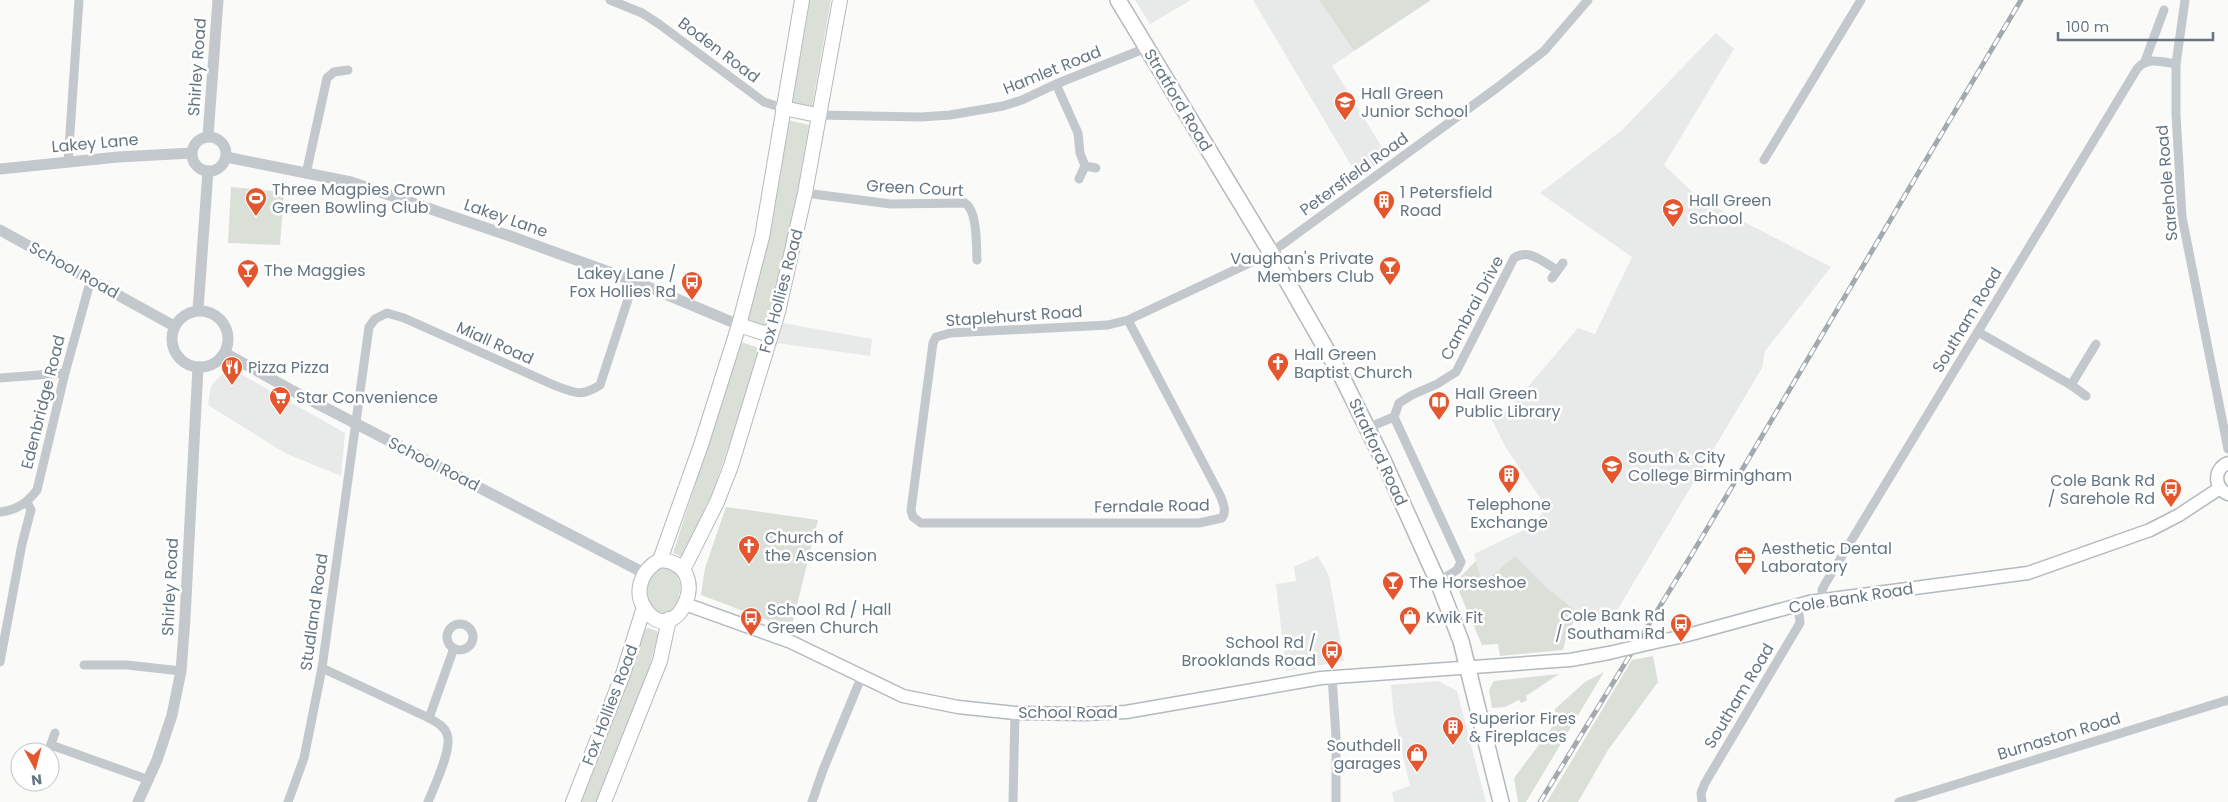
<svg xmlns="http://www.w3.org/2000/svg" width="2228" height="802" font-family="Poppins,sans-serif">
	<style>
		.built { fill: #e8e9e9 }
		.green { fill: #dadfd7 }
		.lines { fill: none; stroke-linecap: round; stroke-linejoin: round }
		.secondary-casing { stroke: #b3babf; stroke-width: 15 }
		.primary-casing { stroke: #b5babe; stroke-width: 16 }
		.trunk-casing { stroke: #b4b9bd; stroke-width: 18 }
		.minor { stroke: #c3c8cc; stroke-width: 9 }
		.tertiary { stroke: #c3c8cc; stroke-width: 11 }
		.secondary { stroke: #fff; stroke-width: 12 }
		.primary { stroke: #fff; stroke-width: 14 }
		.trunk { stroke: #fff; stroke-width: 15 }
		.rail-casing { stroke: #a2aab0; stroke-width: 5 }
		.rail { stroke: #fff; stroke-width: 3; stroke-dasharray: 9; stroke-linecap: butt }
		.secondary-bridge-casing { stroke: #b3babf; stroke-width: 15; stroke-linecap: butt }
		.secondary-bridge { stroke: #fff; stroke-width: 12 }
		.labels { text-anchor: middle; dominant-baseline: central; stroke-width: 5; stroke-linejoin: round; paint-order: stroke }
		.street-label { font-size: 16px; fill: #657683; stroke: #fff }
		.poi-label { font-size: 16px; fill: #657683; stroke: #fff; text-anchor: start }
	</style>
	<rect width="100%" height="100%" fill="#fafaf8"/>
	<g class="built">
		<path d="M1135,0H1191L1150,24Z"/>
		<path d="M1253,0H1319L1354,51L1332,66L1388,157L1358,177Z"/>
		<path d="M1716,33L1734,49L1664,165L1700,199L1831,267L1765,351L1762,368L1609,624L1576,612L1546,587L1483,584L1474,554L1526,529L1541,515L1545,505L1506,448L1492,420L1513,404L1578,328L1595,334L1632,257L1540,193L1621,131Z"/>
		<path d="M783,323L872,339L870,356L777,343Z"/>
		<path d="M232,369L345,433L341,476L285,453L208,405L211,386L223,373Z"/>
		<path d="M1318,556L1329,576L1344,661L1286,671L1276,584L1296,581L1294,567Z"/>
		<path d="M1438,681L1457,691L1486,802H1394L1392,792L1410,786L1394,716L1391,685Z"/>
	</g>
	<g class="green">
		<path d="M809,0H831L812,107L791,103Z"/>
		<path d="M1319,0H1431L1354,51Z"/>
		<path d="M788,120L809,125L782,279L766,327L746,321L770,229Z"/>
		<path d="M231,187L284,192L280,245L228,243Z"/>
		<path d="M741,342L759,348L745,401L711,496L683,557L673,553Z"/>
		<path d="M726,507L818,520L791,629L701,595L705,568Z"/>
		<path d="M1515,556L1546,587L1578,613L1566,638L1563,650L1500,656L1498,644L1482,645L1455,582L1476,561L1483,584Z"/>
		<path d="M671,566L681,584L677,607L670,613L658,614C642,599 646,586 654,568Z"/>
		<path d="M648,628L657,631L658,635L647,676L597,802H578L644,629Z"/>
		<path d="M1653,656L1658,682L1608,750L1578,802H1547L1632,660Z"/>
		<path d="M1604,672L1526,802H1518L1514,778L1556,722L1555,709L1585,682Z"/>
		<path d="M1559,674L1526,696L1527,700L1521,703L1519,700L1505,707L1492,708L1489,690L1494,681Z"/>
	</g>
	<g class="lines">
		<g class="secondary-casing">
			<g id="secondary">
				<path d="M2228,463C2213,469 2214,488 2228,494"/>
				<path d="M685,604L791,642L903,696L958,707L1015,713L1085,714L1126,712L1321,678L1570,660L1609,653"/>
				<path d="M1651,643L1684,636L1809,602L2028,573L2150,530L2179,515L2220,488"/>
			</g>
		</g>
		<g class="primary-casing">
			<g id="primary">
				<path d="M783,108L817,115"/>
				<path d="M739,325L770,335"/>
				<path d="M660,560L701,445L739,325L762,237L802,0"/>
				<path d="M660,560C718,564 675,653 645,609C633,591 642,569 660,560Z"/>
				<path d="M683,570L717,502L731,466L778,312L805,193L840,0"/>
				<path d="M573,802L623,674L644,607"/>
				<path d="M604,802L660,661L669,619"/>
			</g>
		</g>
		<g class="trunk-casing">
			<path id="trunk" d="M1118,0L1271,253L1342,377L1383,460L1438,582L1461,641L1501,802"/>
		</g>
		<g class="minor">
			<path d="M610,0L642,13L659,24L764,102L783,108"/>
			<path d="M2185,0L2176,64V114L2182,217L2228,449"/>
			<path d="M2145,61L2164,10"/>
			<path d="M1056,84L1078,133L1080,153L1085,166"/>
			<path d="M817,115L921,117L950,115L1003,106L1022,100L1056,84L1146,48"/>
			<path d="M1764,160L1861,0"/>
			<path d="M68,162L79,0"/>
			<path d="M306,174L327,78L334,72L348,70"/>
			<path d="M1079,179L1085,166L1096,168"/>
			<path d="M805,193L891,204L965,203C978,211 976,246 977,260"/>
			<path d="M1552,278L1563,263"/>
			<path d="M1128,320L1220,495C1223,503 1227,511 1222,518L1199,523H921L913,517L911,510L933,343L936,337L950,333L1108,325L1128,320L1271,253L1280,246L1498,87L1544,51L1588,0"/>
			<path d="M1978,332L2071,385L2096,344"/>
			<path d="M0,378L65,373"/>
			<path d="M2071,385L2086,396"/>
			<path d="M1394,417L1461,562L1457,570L1438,582"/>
			<path d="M1367,428L1394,417L1399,403L1412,395L1437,384L1456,372L1514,258C1529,248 1543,262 1557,270"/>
			<path d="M0,512C17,510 27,503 37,490L65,373L91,279"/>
			<path d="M1823,599L1822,590L1825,584L2137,69C2147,56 2162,62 2176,64"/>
			<circle cx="460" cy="637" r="13"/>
			<path d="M0,662L22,544L31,510L27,502"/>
			<path d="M84,665H127L181,671"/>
			<path d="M322,668L429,718C436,722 444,726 447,734C453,748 434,787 428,802"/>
			<path d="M1332,676L1336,737V802"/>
			<path d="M429,718L454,648"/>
			<path d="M51,745L149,780"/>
			<path d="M48,752L55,733"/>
			<path d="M288,802L304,758L322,668L369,327L375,319L387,313L404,318L556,386C575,393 582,397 600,385L634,281"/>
			<path d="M812,802L823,770L861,678"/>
			<path d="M1013,802L1015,713"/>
			<path d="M1702,802L1701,793L1705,783L1800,623L1798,605"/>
			<path d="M1899,802L2228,700"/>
		</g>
		<g class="tertiary">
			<path d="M208,136L218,0"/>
			<circle cx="209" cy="154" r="17"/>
			<path d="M226,157L351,182L510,236L634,281L739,325"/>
			<path d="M0,169L118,157L192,153"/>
			<path d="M0,230L174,326"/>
			<path d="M198,310L208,171"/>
			<circle cx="200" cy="339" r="28"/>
			<path d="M225,353L293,391L644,573"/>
			<path d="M138,802L157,760L172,715L181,671L185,618L198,367"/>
		</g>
		<use href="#secondary" class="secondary"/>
		<use href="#primary" class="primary"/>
		<use href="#trunk" class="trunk"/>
		<g class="rail-casing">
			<path id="rail" d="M1540,802L1692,554L2021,0"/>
		</g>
		<use href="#rail" class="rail"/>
		<g class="secondary-bridge-casing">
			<path id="secondary-bridge" d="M1609,653L1651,643"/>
		</g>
		<use href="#secondary-bridge" class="secondary-bridge"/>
	</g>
	<defs>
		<g id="school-pin" transform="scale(1.125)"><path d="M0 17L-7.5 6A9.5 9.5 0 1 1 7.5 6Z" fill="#e4572e" stroke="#fff"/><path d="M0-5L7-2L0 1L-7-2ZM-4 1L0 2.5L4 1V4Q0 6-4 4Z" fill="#fff"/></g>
		<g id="stadium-pin" transform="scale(1.125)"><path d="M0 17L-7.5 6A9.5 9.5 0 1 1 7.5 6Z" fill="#e4572e" stroke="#fff"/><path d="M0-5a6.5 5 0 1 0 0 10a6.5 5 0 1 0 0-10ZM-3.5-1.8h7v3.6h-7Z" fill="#fff"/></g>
		<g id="building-pin" transform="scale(1.125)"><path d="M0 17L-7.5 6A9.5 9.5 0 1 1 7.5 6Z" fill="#e4572e" stroke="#fff"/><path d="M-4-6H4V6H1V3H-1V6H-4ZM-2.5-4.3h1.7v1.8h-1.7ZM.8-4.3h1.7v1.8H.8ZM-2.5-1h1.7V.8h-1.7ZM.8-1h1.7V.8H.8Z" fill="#fff"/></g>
		<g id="bar-pin" transform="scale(1.125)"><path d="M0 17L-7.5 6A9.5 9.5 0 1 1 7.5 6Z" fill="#e4572e" stroke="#fff"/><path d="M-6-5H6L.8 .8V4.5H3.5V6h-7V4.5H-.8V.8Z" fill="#fff"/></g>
		<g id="bus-pin" transform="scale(1.125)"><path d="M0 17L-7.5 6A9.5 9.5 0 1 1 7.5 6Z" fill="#e4572e" stroke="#fff"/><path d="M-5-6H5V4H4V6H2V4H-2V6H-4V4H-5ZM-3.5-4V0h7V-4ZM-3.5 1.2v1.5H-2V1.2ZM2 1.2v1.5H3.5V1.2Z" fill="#fff"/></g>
		<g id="church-pin" transform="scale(1.125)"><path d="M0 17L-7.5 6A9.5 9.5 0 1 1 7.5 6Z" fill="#e4572e" stroke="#fff"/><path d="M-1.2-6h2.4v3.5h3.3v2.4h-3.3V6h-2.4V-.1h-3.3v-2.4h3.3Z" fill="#fff"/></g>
		<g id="restaurant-pin" transform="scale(1.125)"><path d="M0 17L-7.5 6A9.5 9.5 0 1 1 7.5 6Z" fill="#e4572e" stroke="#fff"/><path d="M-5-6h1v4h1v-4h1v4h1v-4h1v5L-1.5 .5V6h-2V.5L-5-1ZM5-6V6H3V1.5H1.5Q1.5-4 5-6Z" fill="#fff"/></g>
		<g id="supermarket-pin" transform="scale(1.125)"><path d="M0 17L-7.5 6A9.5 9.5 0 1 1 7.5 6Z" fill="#e4572e" stroke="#fff"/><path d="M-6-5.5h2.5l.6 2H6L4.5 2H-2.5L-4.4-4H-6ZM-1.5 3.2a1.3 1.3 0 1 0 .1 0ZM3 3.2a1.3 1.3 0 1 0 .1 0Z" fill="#fff"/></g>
		<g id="library-pin" transform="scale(1.125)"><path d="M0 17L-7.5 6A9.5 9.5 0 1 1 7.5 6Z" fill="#e4572e" stroke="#fff"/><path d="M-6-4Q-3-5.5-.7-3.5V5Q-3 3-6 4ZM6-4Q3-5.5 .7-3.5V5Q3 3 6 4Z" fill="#fff"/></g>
		<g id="university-pin" transform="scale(1.125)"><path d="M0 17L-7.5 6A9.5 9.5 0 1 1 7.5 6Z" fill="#e4572e" stroke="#fff"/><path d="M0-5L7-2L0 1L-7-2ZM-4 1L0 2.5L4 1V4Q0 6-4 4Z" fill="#fff"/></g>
		<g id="office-pin" transform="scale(1.125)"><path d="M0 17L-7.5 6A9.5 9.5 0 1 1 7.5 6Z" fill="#e4572e" stroke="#fff"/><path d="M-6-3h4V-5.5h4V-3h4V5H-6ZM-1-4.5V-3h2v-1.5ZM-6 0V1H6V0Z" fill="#fff"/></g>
		<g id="shop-pin" transform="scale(1.125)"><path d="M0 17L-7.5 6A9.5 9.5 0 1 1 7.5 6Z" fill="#e4572e" stroke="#fff"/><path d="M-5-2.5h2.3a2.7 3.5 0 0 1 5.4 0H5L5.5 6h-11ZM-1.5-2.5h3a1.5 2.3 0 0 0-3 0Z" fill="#fff"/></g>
	</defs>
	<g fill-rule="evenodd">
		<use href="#school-pin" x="1345" y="102"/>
		<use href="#stadium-pin" x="256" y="198"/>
		<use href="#building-pin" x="1384" y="201"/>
		<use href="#school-pin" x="1673" y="209"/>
		<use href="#bar-pin" x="1390" y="267"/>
		<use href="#bar-pin" x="248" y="270"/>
		<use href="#bus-pin" x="692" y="282"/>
		<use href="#church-pin" x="1278" y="363"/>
		<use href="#restaurant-pin" x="232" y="367"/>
		<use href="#supermarket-pin" x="280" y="397"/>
		<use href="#library-pin" x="1439" y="402"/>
		<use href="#university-pin" x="1612" y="466"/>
		<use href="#building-pin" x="1509" y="475"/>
		<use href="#bus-pin" x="2171" y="489"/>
		<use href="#church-pin" x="749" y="546"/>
		<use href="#office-pin" x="1745" y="557"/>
		<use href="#bar-pin" x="1393" y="582"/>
		<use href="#shop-pin" x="1410" y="617"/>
		<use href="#bus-pin" x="751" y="618"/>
		<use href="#bus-pin" x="1681" y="624"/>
		<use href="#bus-pin" x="1332" y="651"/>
		<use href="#building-pin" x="1453" y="727"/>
		<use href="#shop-pin" x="1417" y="754"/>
	</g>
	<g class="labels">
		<g class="street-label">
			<text transform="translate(719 50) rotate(37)">Boden Road</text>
			<text transform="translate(197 67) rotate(-86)">Shirley Road</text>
			<text transform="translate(1052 70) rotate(-22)">Hamlet Road</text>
			<text transform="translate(1178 100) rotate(59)">Stratford Road</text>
			<text transform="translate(95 143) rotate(-5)">Lakey Lane</text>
			<text transform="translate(1354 174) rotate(-36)">Petersfield Road</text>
			<text transform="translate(2167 183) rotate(-95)">Sarehole Road</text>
			<text transform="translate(915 188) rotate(3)">Green Court</text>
			<text transform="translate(506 218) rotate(19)">Lakey Lane</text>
			<text transform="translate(74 270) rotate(29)">School Road</text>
			<text transform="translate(781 291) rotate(-75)">Fox Hollies Road</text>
			<text transform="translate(1472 308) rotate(-62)">Cambrai Drive</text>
			<text transform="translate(1014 316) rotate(-4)">Staplehurst Road</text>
			<text transform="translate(1967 320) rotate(-59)">Southam Road</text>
			<text transform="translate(495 343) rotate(24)">Miall Road</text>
			<text transform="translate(43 402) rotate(-76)">Edenbridge Road</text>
			<text transform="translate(1378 452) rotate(65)">Stratford Road</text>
			<text transform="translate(434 464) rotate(27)">School Road</text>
			<text transform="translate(1152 506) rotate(-1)">Ferndale Road</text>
			<text transform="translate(170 587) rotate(-87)">Shirley Road</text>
			<text transform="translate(1851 598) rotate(-9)">Cole Bank Road</text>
			<text transform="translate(314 612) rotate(-82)">Studland Road</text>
			<text transform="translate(1739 696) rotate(-59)">Southam Road</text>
			<text transform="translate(610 705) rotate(-69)">Fox Hollies Road</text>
			<text x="1068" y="712">School Road</text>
			<text transform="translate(2059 736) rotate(-17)">Burnaston Road</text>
		</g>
		<g class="poi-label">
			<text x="1361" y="93">Hall Green<tspan x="1361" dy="18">Junior School</tspan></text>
			<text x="272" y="189">Three Magpies Crown<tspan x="272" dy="18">Green Bowling Club</tspan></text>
			<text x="1400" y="192">1 Petersfield<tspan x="1400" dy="18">Road</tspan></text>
			<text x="1689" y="200">Hall Green<tspan x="1689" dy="18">School</tspan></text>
			<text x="1374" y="258" text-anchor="end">Vaughan's Private<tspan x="1374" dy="18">Members Club</tspan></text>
			<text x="264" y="270">The Maggies</text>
			<text x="676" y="273" text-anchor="end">Lakey Lane /<tspan x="676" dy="18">Fox Hollies Rd</tspan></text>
			<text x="1294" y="354">Hall Green<tspan x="1294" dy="18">Baptist Church</tspan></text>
			<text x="248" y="367">Pizza Pizza</text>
			<text x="1455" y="393">Hall Green<tspan x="1455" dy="18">Public Library</tspan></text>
			<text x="296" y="397">Star Convenience</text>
			<text x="1628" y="457">South &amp; City<tspan x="1628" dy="18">College Birmingham</tspan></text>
			<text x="2155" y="480" text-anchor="end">Cole Bank Rd<tspan x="2155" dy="18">/ Sarehole Rd</tspan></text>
			<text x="1509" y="504" text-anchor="middle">Telephone<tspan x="1509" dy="18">Exchange</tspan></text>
			<text x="765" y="537">Church of<tspan x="765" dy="18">the Ascension</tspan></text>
			<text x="1761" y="548">Aesthetic Dental<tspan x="1761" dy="18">Laboratory</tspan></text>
			<text x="1409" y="582">The Horseshoe</text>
			<text x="767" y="609">School Rd / Hall<tspan x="767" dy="18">Green Church</tspan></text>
			<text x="1665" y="615" text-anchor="end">Cole Bank Rd<tspan x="1665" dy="18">/ Southam Rd</tspan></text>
			<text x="1426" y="617">Kwik Fit</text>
			<text x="1316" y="642" text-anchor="end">School Rd /<tspan x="1316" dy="18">Brooklands Road</tspan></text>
			<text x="1469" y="718">Superior Fires<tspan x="1469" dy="18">&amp; Fireplaces</tspan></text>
			<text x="1401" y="745" text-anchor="end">Southdell<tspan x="1401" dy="18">garages</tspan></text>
		</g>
	</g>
	<g transform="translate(35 767) rotate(173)"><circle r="24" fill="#ffffff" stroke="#c1c8cd"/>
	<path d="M0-4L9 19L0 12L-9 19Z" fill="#e4572e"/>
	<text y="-8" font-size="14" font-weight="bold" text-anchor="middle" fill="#657683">N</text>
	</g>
	<path d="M2058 32v8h155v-8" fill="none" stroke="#657683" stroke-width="2.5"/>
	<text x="2066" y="32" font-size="15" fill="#657683" stroke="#ffffff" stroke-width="4" paint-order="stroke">100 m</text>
</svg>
